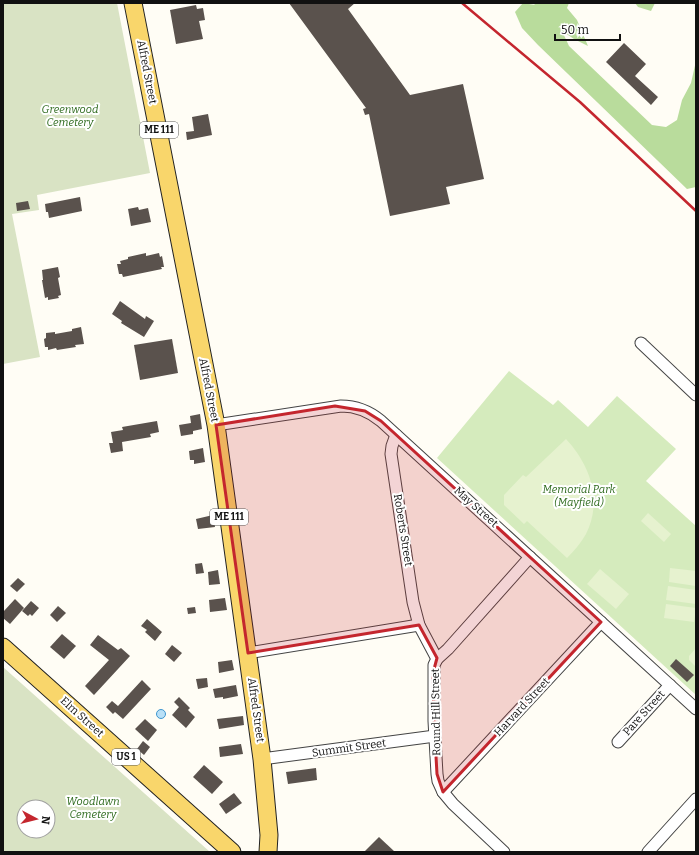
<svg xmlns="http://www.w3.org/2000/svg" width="699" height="855" font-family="Bitter,serif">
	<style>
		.green { fill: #d5ebbd }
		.forest { fill: #b9dc9c }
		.cemetery { fill: #d9e3c4; fill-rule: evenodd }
		.pitch { fill: #e6f2cf }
		.water { fill: #b9e0f7; stroke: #3f96cf }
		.building { fill: #5a524d }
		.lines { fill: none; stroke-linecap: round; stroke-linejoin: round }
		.street-casing { stroke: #444; stroke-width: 13 }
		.primary-casing { stroke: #222; stroke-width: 19 }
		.street { stroke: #fff; stroke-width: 11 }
		.primary { stroke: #f9d66b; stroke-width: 17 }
		.rail { stroke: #c4262e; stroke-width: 2.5 }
		.marked { fill: #c4262e; fill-opacity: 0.2; stroke: #c4262e; stroke-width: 3; stroke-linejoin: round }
		.labels { text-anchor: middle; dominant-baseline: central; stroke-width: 4; stroke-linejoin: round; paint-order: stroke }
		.shield { fill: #fff; stroke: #585858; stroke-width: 1 }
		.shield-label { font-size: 10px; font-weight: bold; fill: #111 }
		.street-label { font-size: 11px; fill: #111; stroke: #fff }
		.park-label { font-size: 11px; font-style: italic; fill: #2f6b1f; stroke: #fff }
	</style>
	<rect width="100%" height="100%" fill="#fffdf5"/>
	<path class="green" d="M509,371L553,405L558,400L588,427L617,396L676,449L646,481L696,526V695L437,458Z"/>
	<g class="forest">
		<path d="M523,3L535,5L533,3H569L567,8L577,20L588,46L574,39L562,31L569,46L652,125L666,127L677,120L682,100L691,83L696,61V187L687,189L538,45L522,28L515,12Z"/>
		<path d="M635,3H655L651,11L638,7Z"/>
	</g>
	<g class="cemetery">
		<path d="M3,3H117L150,173L37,195L39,210L12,214L40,357L3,364Z"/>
		<path d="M3,667L210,852H3ZM24,807H48V831H24Z"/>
	</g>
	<g class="pitch">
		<path d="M566,439C590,465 603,500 586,534C581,543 574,551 567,558L527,521L524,524L504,505V495L523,475L526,477Z"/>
		<path d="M648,513L671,534L664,542L641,521Z"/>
		<path d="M670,568L696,571V586L669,582Z"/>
		<path d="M600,569L629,594L616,609L587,584Z"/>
		<path d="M668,586L696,590V604L666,600Z"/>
		<path d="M666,604L696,608L694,622L664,618Z"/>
		<path d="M696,648V667L689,660V656Z"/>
	</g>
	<circle class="water" cx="161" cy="714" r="4.5"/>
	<g class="building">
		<path d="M289,3H355L348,9L410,95L463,84L484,179L446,187L450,204L390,216L369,114L365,115L363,109L366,108Z"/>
		<path d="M196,5L197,9L203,8L205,20L199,21L203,39L176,44L170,10Z"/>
		<path d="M624,43L646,64L635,76L658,97L651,105L606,62Z"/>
		<path d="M208,114L212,135L187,140L186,132L194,131L192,117Z"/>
		<path d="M80,197L82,211L49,218L48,212H46L45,204Z"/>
		<path d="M28,201L30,209L17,211L16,203Z"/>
		<path d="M138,207L139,210L148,208L151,222L131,226L128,209Z"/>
		<path d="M146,253V256L159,253L160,257L162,256L164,267H161L162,269L123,277L122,274H119L117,264H121L120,261L128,259V257Z"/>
		<path d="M58,267L60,277L58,278L61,295L58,296L59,298L48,300V297L45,298L42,280H43L42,270Z"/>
		<path d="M120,301L145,319L146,316L154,321L144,337L121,323L122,321L112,314Z"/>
		<path d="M81,327L84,344L75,345L76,347L57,350L56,348L48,350V347H45L44,339L46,338V333L55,332V334L72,331V329Z"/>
		<path d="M172,339L178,373L140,380L134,345Z"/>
		<path d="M200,414L202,429L193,431V434L181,436L179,425L191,423L190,416Z"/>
		<path d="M157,421L159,432L150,434L151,437L122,442L123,451L111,453L109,443H113L111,432L123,430L122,427Z"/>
		<path d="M203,448L205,462L194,464V460H190L189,451Z"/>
		<path d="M213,515L215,527L198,529L196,519Z"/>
		<path d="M202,563L204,573L196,574L195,564Z"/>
		<path d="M218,570L220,584L209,585L208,572Z"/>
		<path d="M18,578L25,584L17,592L10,586Z"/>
		<path d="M225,598L227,610L210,612L209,600Z"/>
		<path d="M15,599L24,608L10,624L3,618V612Z"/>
		<path d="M31,601L39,608L32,616L30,614L28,616L22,611Z"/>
		<path d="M58,606L66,613L57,622L50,615Z"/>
		<path d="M195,607L196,613L188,614L187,608Z"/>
		<path d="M147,619L162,632L155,641L145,632L147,630L141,626Z"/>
		<path d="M62,634L76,646L64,659L50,647Z"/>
		<path d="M98,635L118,650L121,648L130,656L94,695L85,686L109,660L90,645Z"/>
		<path d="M172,645L182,653L174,662L165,654Z"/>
		<path d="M676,659L694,675L687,682L670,666Z"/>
		<path d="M232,660L234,670L219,673L218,662Z"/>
		<path d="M207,678L208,687L198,689L196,679Z"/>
		<path d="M142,680L151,689L123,719L115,712L113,714L106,707L112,701L118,706Z"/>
		<path d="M236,685L238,696L223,699V697L215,698L213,689Z"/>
		<path d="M179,697L190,708L188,710L195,717L186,728L172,715L179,707L174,702Z"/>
		<path d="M243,716L244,725L219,729L217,719Z"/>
		<path d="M145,719L157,730L148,741L135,729Z"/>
		<path d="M143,741L150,747L144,755L137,749Z"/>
		<path d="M241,744L243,754L220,757L219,747Z"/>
		<path d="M204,765L223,782L212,794L193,777Z"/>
		<path d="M316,768L317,780L288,784L286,772Z"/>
		<path d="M234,793L242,803L226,814L219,804Z"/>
		<path d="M379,837L395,852H364Z"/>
	</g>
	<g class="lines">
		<g class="street-casing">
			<g id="street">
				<path d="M641,343L696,395"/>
				<path d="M216,425L341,406C357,406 369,411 381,421L696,709"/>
				<path d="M396,435L392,446L391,454L413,602L419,625L437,659"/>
				<path d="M248,653L419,625"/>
				<path d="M618,742L670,685"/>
				<path d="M262,759L435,736"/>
				<path d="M443,792L601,622"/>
				<path d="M504,852L453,804L443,792L438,781L437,774L434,721V665L437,659L448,649L530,557"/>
				<path d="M648,852L696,799"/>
			</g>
		</g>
		<g class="primary-casing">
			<g id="primary">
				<path d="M133,3L216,425L262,759L269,835L268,852"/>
				<path d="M3,647L232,852"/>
			</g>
		</g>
		<use href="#street" class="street"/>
		<use href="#primary" class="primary"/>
		<path class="rail" d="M462,3L580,102L696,211"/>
	</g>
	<path class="marked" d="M335,406L365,411L381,421L601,622L443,792L437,774L434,721L433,673L437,658L419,625L248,653L216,425Z"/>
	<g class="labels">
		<g class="shield">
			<rect x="140" y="122" width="38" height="16" rx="3"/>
			<rect x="210" y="509" width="38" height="16" rx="3"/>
			<rect x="112" y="749" width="28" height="16" rx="3"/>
		</g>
		<g class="shield-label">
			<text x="159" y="130">ME 111</text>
			<text x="229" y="517">ME 111</text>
			<text x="126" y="757">US 1</text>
		</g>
		<g class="street-label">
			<text transform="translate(147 72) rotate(79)">Alfred Street</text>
			<text transform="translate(209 390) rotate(79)">Alfred Street</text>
			<text transform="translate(476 507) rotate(42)">May Street</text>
			<text transform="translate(403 530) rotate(81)">Roberts Street</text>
			<text transform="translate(522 707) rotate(-47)">Harvard Street</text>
			<text transform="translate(256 710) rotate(82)">Alfred Street</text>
			<text transform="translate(436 712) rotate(-91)">Round Hill Street</text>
			<text transform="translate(644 713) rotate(-48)">Pare Street</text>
			<text transform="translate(82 717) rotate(42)">Elm Street</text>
			<text transform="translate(349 748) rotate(-8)">Summit Street</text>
		</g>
		<g class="park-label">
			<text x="70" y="109">Greenwood<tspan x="70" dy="13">Cemetery</tspan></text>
			<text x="579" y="489">Memorial Park<tspan x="579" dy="13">(Mayfield)</tspan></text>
			<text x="93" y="801">Woodlawn<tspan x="93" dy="13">Cemetery</tspan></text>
		</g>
	</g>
	<rect width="699" height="855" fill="none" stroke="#111111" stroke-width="8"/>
	<g transform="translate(36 819) rotate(97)"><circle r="19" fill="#ffffff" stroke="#a0a0a0"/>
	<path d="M0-3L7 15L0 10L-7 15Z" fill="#c4262e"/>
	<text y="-6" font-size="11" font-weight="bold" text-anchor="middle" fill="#111111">N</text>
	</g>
	<path d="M555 34v6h65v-6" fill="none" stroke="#111111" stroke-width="2"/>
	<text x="561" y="34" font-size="12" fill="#111111" stroke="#ffffff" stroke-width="3" paint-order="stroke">50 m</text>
</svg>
